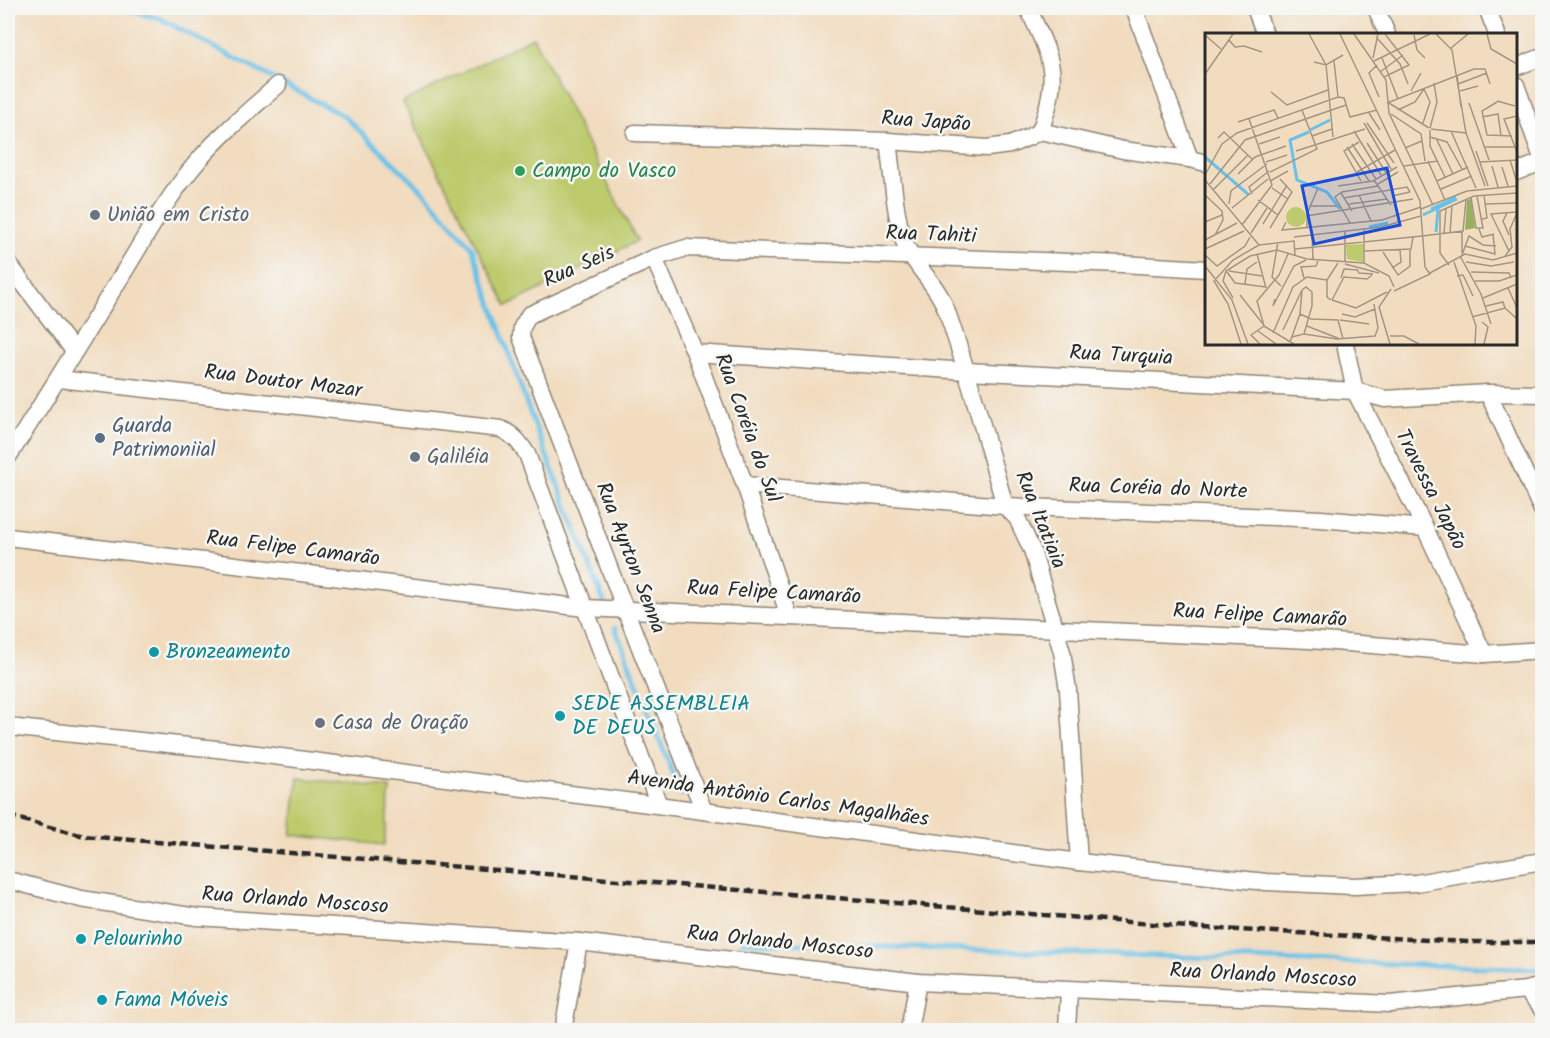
<svg xmlns="http://www.w3.org/2000/svg" width="1550" height="1038" font-family="Kalam,sans-serif">
	<style>
		.pitch { fill: #bdcb6d; stroke: #747b4c; stroke-width: 1.5 }
		.lines { fill: none; stroke-linecap: round; stroke-linejoin: round }
		.stream { stroke: #6ac1e7; stroke-width: 5 }
		.minor-casing { stroke: #8e8475; stroke-width: 19 }
		.minor { stroke: #fff; stroke-width: 16 }
		.rail { stroke: #2b2b2b; stroke-width: 4.5; stroke-dasharray: 9 4.5; stroke-linecap: butt }
		.leisure-dot { fill: #2e9e5b; stroke: #f6f6f2; stroke-width: 2 }
		.worship-dot { fill: #6b7280; stroke: #f6f6f2; stroke-width: 2 }
		.service-dot { fill: #5c6f8a; stroke: #f6f6f2; stroke-width: 2 }
		.culture-dot { fill: #0f9aa8; stroke: #f6f6f2; stroke-width: 2 }
		.labels { text-anchor: middle; dominant-baseline: central; stroke-width: 5; stroke-linejoin: round; paint-order: stroke }
		.street-label { font-size: 21px; fill: #2b2b2b; stroke: #f6f6f2 }
		.leisure-label { font-size: 21px; fill: #27864d; stroke: #f6f6f2; text-anchor: start }
		.worship-label { font-size: 21px; fill: #5b616d; stroke: #f6f6f2; text-anchor: start }
		.service-label { font-size: 21px; fill: #4e5e75; stroke: #f6f6f2; text-anchor: start }
		.culture-label { font-size: 21px; fill: #0d838f; stroke: #f6f6f2; text-anchor: start }
		.inset-river { fill: none; stroke: #6ac1e7; stroke-width: 3 }
		.inset-road { fill: none; stroke: #a29584; stroke-width: 1.5 }
		.view { fill: #1d4ed8; fill-opacity: 0.15; stroke: #1d4ed8; stroke-width: 3 }
		.inset-edge { fill: none; stroke: #2b2b2b; stroke-width: 3 }
	</style>
	<rect width="100%" height="100%" fill="#f6f6f2"/>
	<filter id="ink" filterUnits="userSpaceOnUse"><feTurbulence type="fractalNoise" baseFrequency=".0167" numOctaves="2"/><feDisplacementMap in="SourceGraphic" scale="12" xChannelSelector="R" yChannelSelector="G"/><feConvolveMatrix kernelMatrix="1 2 1 2 8 2 1 2 1" color-interpolation-filters="sRGB"/></filter>
	<filter id="wash" filterUnits="userSpaceOnUse"><feTurbulence type="fractalNoise" baseFrequency=".008" numOctaves="4" result="noise"/><feDisplacementMap in="SourceGraphic" scale="24" xChannelSelector="R" yChannelSelector="G"/><feGaussianBlur stdDeviation="1.35" result="paint"/><feColorMatrix in="noise" values="0 0 0 0 0 0 0 0 0 0 0 0 0 0 0 0 0 1.4 0 .05"/><feComposite in="paint" operator="in"/></filter>
	<g filter="url(#wash)">
		<rect width="100%" height="100%" fill="#f1dcbf"/>
		<g class="pitch">
			<path d="M533,37L637,241L507,306L403,102Z"/>
			<path d="M298,778L390,788L384,845L291,835Z"/>
		</g>
		<g class="lines">
			<g class="stream">
				<path d="M119,8L161,19L344,116L425,193L472,248L527,405L604,602"/>
				<path d="M615,628L681,794"/>
				<path d="M742,942L1542,969"/>
			</g>
		</g>
	</g>
	<g filter="url(#ink)">
		<g class="lines">
			<g class="minor-casing">
				<g id="minor">
					<path d="M1028,8C1052,60 1061,74 1040,131"/>
					<path d="M1134,8L1190,159"/>
					<path d="M1255,8L1265,34"/>
					<path d="M1376,8L1387,34"/>
					<path d="M1487,8L1497,34"/>
					<path d="M1516,67L1542,57"/>
					<path d="M1516,85L1542,158"/>
					<path d="M635,133L888,141L987,148L1010,145L1029,137L1040,131L1123,150L1190,159L1206,163"/>
					<path d="M888,141C892,169 895,226 907,248C918,270 938,286 946,309C969,374 986,440 1005,506L1017,518L1032,550L1062,652L1068,690L1079,862"/>
					<path d="M1516,172L1542,162"/>
					<path d="M654,258L695,353L745,485L789,616"/>
					<path d="M8,263L74,351"/>
					<path d="M1345,344L1355,391L1425,528L1484,654"/>
					<path d="M695,353L967,371L1355,391L1385,399L1488,393L1542,394"/>
					<path d="M59,379L501,429C514,435 519,442 527,454L659,805"/>
					<path d="M1488,393L1542,510"/>
					<path d="M8,457C47,397 84,336 122,275C146,236 168,196 198,161C222,133 250,110 278,85"/>
					<path d="M745,485L1005,506L1321,519L1425,528"/>
					<path d="M8,537L585,608L1310,640L1484,654L1542,650"/>
					<path d="M8,727L226,750L688,809L1079,862L1266,882L1354,886L1416,883L1542,861"/>
					<path d="M704,811L625,609L521,337L522,327L529,315L654,258L686,248L1122,264L1206,269"/>
					<path d="M8,880L81,899L197,917L579,942L918,982L1390,1004L1526,990L1542,986"/>
					<path d="M1526,990L1542,1008"/>
					<path d="M563,1030L579,942"/>
					<path d="M909,1030L918,982"/>
					<path d="M1067,1030L1069,990"/>
				</g>
			</g>
			<use href="#minor" class="minor"/>
			<path class="rail" d="M8,816L84,836L1201,928L1467,942H1542"/>
		</g>
	</g>
	<circle class="leisure-dot" cx="520" cy="171" r="6"/>
	<g class="worship-dot">
		<circle cx="95" cy="215" r="6"/>
		<circle cx="415" cy="457" r="6"/>
		<circle cx="320" cy="723" r="6"/>
	</g>
	<circle class="service-dot" cx="100" cy="438" r="6"/>
	<g class="culture-dot">
		<circle cx="154" cy="652" r="6"/>
		<circle cx="560" cy="716" r="6"/>
		<circle cx="81" cy="939" r="6"/>
		<circle cx="102" cy="1000" r="6"/>
	</g>
	<g class="labels">
		<g class="street-label">
			<text transform="translate(926 122) rotate(4)">Rua Japão</text>
			<text transform="translate(931 235) rotate(2)">Rua Tahiti</text>
			<text transform="translate(579 267) rotate(-24)">Rua Seis</text>
			<text transform="translate(1121 356) rotate(3)">Rua Turquia</text>
			<text transform="translate(283 382) rotate(7)">Rua Doutor Mozar</text>
			<text transform="translate(747 428) rotate(70)">Rua Coréia do Sul</text>
			<text transform="translate(1158 489) rotate(2)">Rua Coréia do Norte</text>
			<text transform="translate(1430 490) rotate(63)">Travessa Japão</text>
			<text transform="translate(1040 520) rotate(68)">Rua Itatiaia</text>
			<text transform="translate(293 549) rotate(7)">Rua Felipe Camarão</text>
			<text transform="translate(630 558) rotate(69)">Rua Ayrton Senna</text>
			<text transform="translate(774 593) rotate(3)">Rua Felipe Camarão</text>
			<text transform="translate(1260 616) rotate(3)">Rua Felipe Camarão</text>
			<text transform="translate(778 799) rotate(8)">Avenida Antônio Carlos Magalhães</text>
			<text transform="translate(295 901) rotate(4)">Rua Orlando Moscoso</text>
			<text transform="translate(780 943) rotate(6)">Rua Orlando Moscoso</text>
			<text transform="translate(1263 976) rotate(3)">Rua Orlando Moscoso</text>
		</g>
		<g class="leisure-label">
			<text x="532" y="171">Campo do Vasco</text>
		</g>
		<g class="worship-label">
			<text x="107" y="215">União em Cristo</text>
			<text x="427" y="457">Galiléia</text>
			<text x="332" y="723">Casa de Oração</text>
		</g>
		<g class="service-label">
			<text x="112" y="426">Guarda<tspan x="112" dy="24">Patrimoniial</tspan></text>
		</g>
		<g class="culture-label">
			<text x="166" y="652">Bronzeamento</text>
			<text x="572" y="704">SEDE ASSEMBLEIA<tspan x="572" dy="24">DE DEUS</tspan></text>
			<text x="93" y="939">Pelourinho</text>
			<text x="114" y="1000">Fama Móveis</text>
		</g>
	</g>
	<g transform="translate(1205 33)">
		<rect width="312" height="312" fill="#f1dcbf"/>
		<path d="M158,211V229L142,226L141,212Z" fill="#bdcb6d"/>
		<path d="M266,166L270,195L260,197L262,167Z" fill="#96af60"/>
		<path d="M81 184a10 10 0 1 1 20 0a10 10 0 1 1-20 0Z" fill="#bdcb6d"/>
		<path class="inset-river" d="M105,97L125,87M104,99L85,107L92,147L122,159L135,176M0,124L44,162M226,176L251,164M218,182L252,166M164,194L183,190M231,199L233,176"/>
		<path class="inset-road" d="M104,1L121,32L128,104M135,1L215,168L220,234L225,241L189,258M149,1L181,47L184,80L228,172M231,1L247,17L261,100L280,153M282,1L286,16L312,31M0,2L16,16M209,2L212,17L220,25M171,4L195,31L203,51M24,7L30,14L39,13L57,19M246,15L263,1M168,25L173,1M177,25L193,66M129,28L133,64M169,28L225,1M109,29L121,32L138,22M172,32L164,40L174,64M175,39L198,22M0,41L28,1M252,42L256,74M179,44L204,32L180,1M253,51L282,40M206,58L216,40M255,58L273,53M66,59L82,72L123,57M292,68L310,73M292,69L277,78L282,102L307,103M182,70L269,36H280L285,51M184,70L224,95M264,70L284,127M193,77L210,69L219,56M164,80L175,97M186,81L216,101L220,128M312,83L299,86L312,119M277,84L293,81L296,103M33,89L69,77L73,85M159,90L186,136M162,90L189,130M218,90L225,69L219,56M225,95L232,69L229,50M226,96L261,100M225,97V113L240,144M149,98L176,142M246,98L271,155M107,103L127,96M225,104L242,109L257,136M13,105L19,99L47,126M231,105L248,141M154,109L139,118L156,148M162,110L184,144M54,111L75,104M147,111L171,146M142,114L164,148M280,114H310M200,115L217,108M91,118L160,96M271,118L283,153M305,127L312,149M223,128L240,167M61,129L82,122M275,129L312,127M199,133L233,128M287,133L293,154M297,134L303,153M65,139L112,116L97,77M152,139L190,117M33,141L50,124L81,113M0,142L17,111L32,100L133,64L139,65L145,84L172,77M0,147L54,212M169,147L186,172M65,148L83,138M232,148L263,134M5,151L40,107L141,72M173,151L193,139M133,153L168,148L192,134M67,155L83,166M236,156L267,143M8,157L43,122M136,160L147,178M47,161L44,154L64,138M0,162L17,178L18,187L10,202M154,162L166,188M187,163L205,159M266,164L271,195H278L272,163M139,165L202,154L205,159M53,167L73,182M24,171L26,158L62,131M144,171L182,166M280,171L312,170M104,173H132M27,175L63,146M216,176L262,158L312,153M302,180L298,188L304,202M101,183L208,166M277,186L282,185L279,162M0,189L17,182M81,189L77,197L177,187L216,174M145,190L130,164L137,159L173,153M58,191L82,152M37,192L67,152L44,86M102,194V181L113,155M65,195L87,159L75,146M274,196L277,204L289,201M159,197V230M140,198V229M46,200L62,175M245,200L247,172M239,201L241,176M107,202L108,227M217,203L258,198L261,167M89,204L176,194L216,183M0,207L32,190M73,209L67,244L76,253M260,213L290,221L288,201M0,216L39,198M90,216L217,203M159,218L206,216L208,204M304,218L286,181L312,179M178,219L193,242L205,233V217M257,220V198M52,221L61,255M0,222L12,233L40,213L45,204M257,222L264,203L278,212L291,213M255,223L276,261L286,291M300,223L307,214L305,196L312,180M249,229L271,293L270,311M261,229L286,233L309,229M140,231L174,240M244,232L235,220V178L269,163L312,160M0,233L27,267L43,311M187,235L196,229L195,217M152,236L154,240L168,241M24,238L57,243M22,239L30,250L61,254M266,239L304,240L306,245M225,240L260,221L288,227L312,220M252,243L258,242L268,263M99,245L96,234L111,233L113,228M136,245L139,236L153,237M270,248H294L312,242M40,251L42,236L52,229M303,255L312,275M35,262L58,291M28,265L18,248L21,238L45,223L72,217L102,226L159,230L184,243L189,254M278,265L312,251M70,266L68,273L89,233L101,227M126,267L122,264V247L133,230M127,267L151,275L182,259M127,267L139,244L162,246L167,242M281,273L298,269L300,275M95,281L106,286L133,287L138,306M137,281L150,284L170,276M267,284L300,275L312,286M135,287L164,291M277,289L283,294L279,311M59,293L52,268L74,242L83,221M59,293L89,311M102,293L135,306M78,297L97,257M53,298L71,311M68,300L88,254L102,244L122,247M99,301L132,306L170,303L173,295L169,271M185,303H199L214,311M87,304L99,301L107,273V259L101,254L97,257M85,309L95,281L97,257M36,311L23,271L9,248L28,227L54,212L89,208L90,222M55,311L46,302L59,293M185,311L174,274L186,256"/>
		<path class="view" d="M182,135L195,192L109,211L97,153Z"/>
		<rect width="312" height="312" class="inset-edge"/>
	</g>
	<rect width="1550" height="1038" fill="none" stroke="#f6f6f2" stroke-width="30"/>
</svg>
